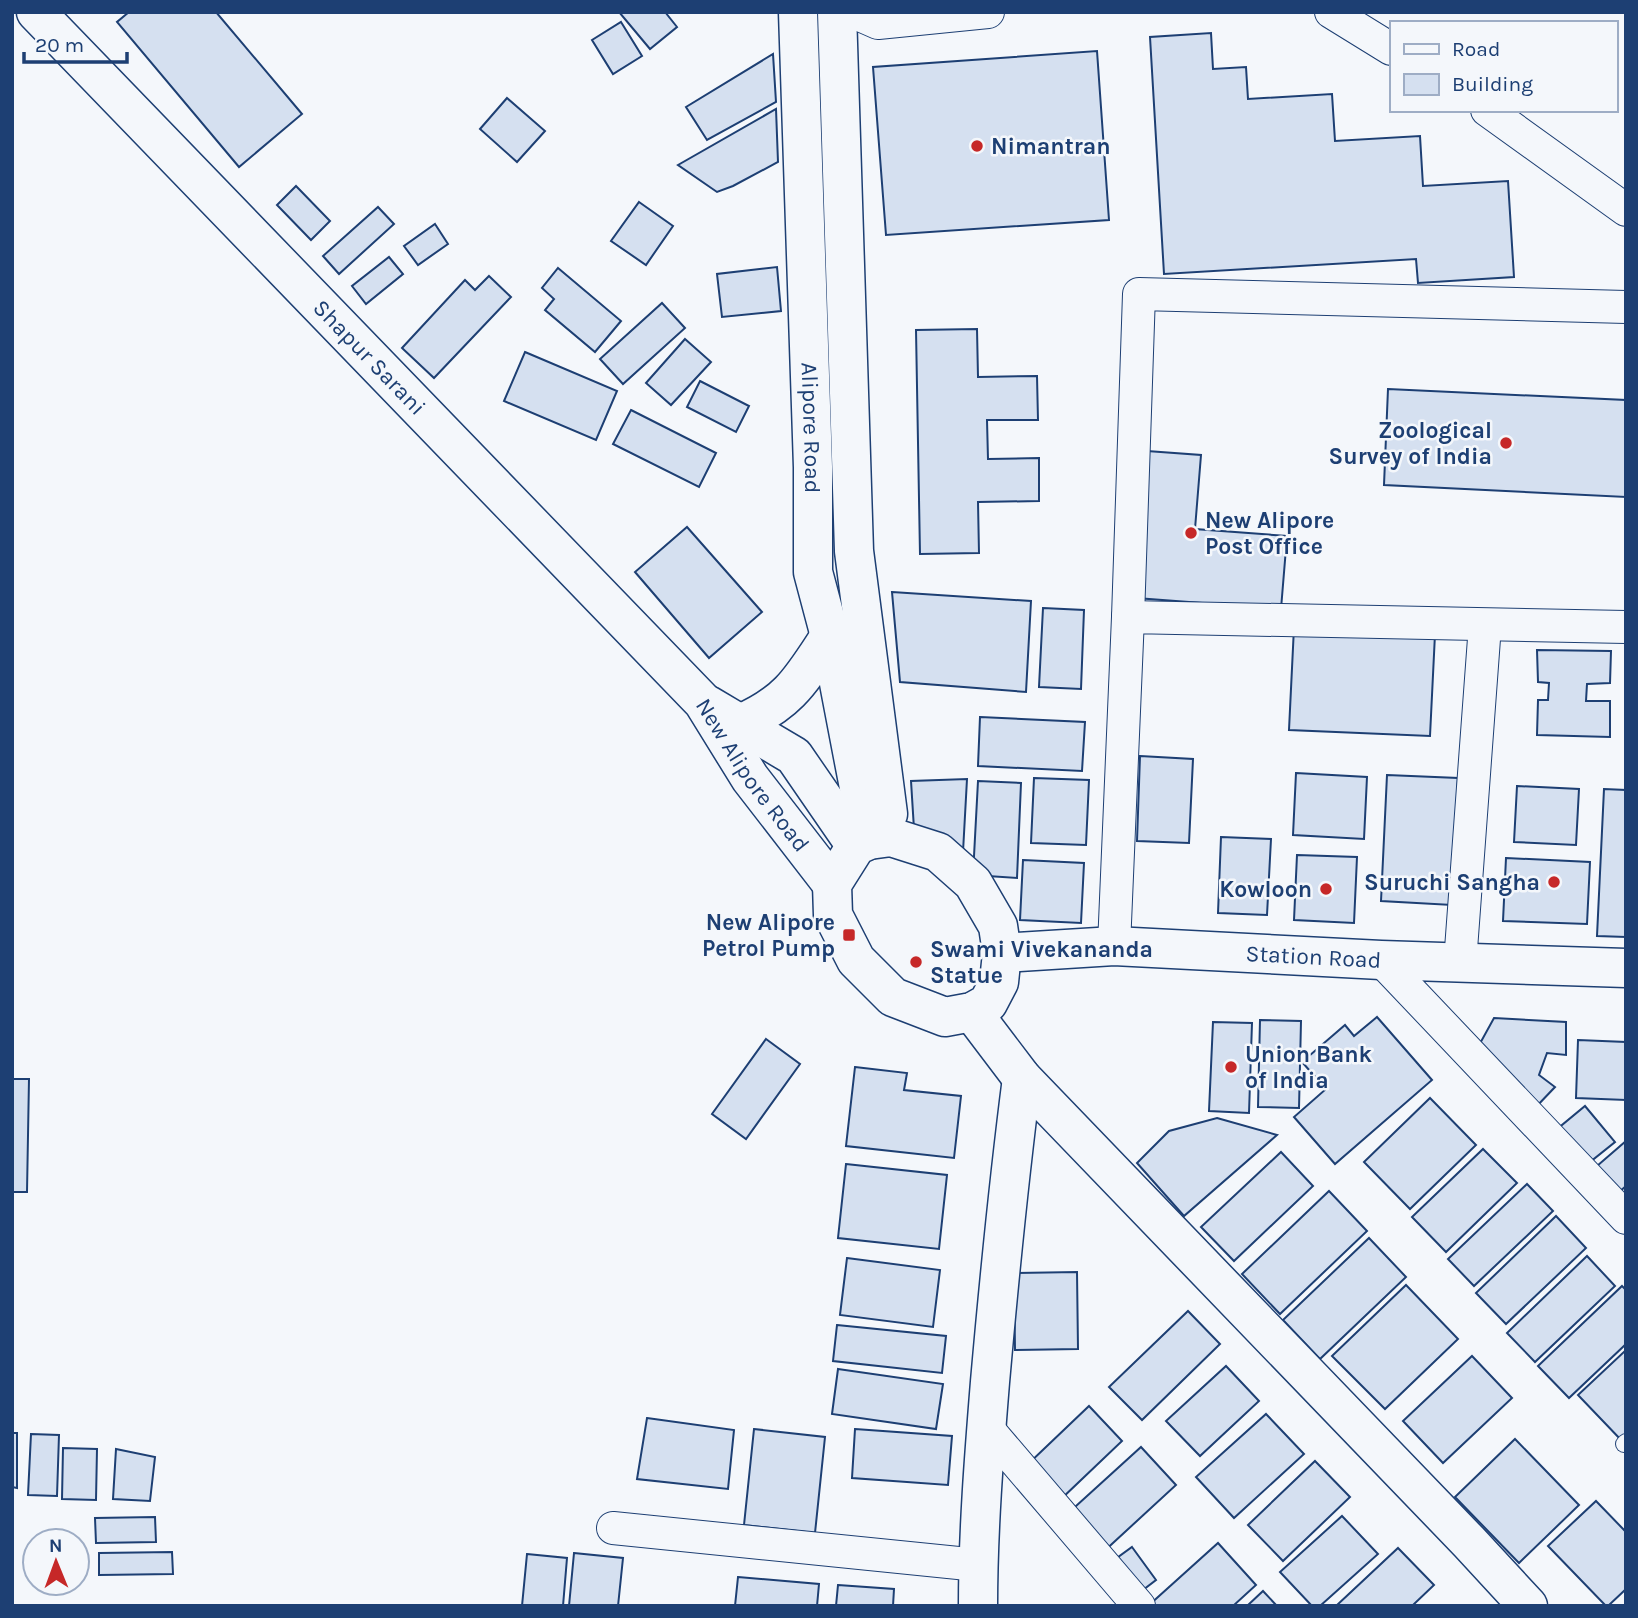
<svg xmlns="http://www.w3.org/2000/svg" width="1638" height="1618" font-family="Karla,sans-serif">
	<style>
		.building { fill: #d5e0f0; stroke: #1d3f73; stroke-width: 2 }
		.lines { fill: none; stroke-linecap: round; stroke-linejoin: round }
		.lane-casing { stroke: #1d3f73; stroke-width: 18 }
		.street-casing { stroke: #1d3f73; stroke-width: 34 }
		.secondary-casing { stroke: #1d3f73; stroke-width: 41 }
		.lane { stroke: #f4f7fb; stroke-width: 16 }
		.street { stroke: #f4f7fb; stroke-width: 32 }
		.secondary { stroke: #f4f7fb; stroke-width: 38 }
		.poi-dot { fill: #c62828; stroke: #f4f7fb; stroke-width: 2.5 }
		.labels { text-anchor: middle; dominant-baseline: central; stroke-width: 5; stroke-linejoin: round; paint-order: stroke }
		.poi-label { font-size: 23px; font-weight: bold; fill: #1d3f73; stroke: #f4f7fb; text-anchor: start }
		.street-label { font-size: 23px; fill: #1d3f73; stroke: #f4f7fb }
	</style>
	<rect width="100%" height="100%" fill="#f4f7fb"/>
	<g class="building">
		<path d="M129,12H216L302,114L239,167L117,22Z"/>
		<path d="M619,12H665L677,27L650,49Z"/>
		<path d="M621,22L642,56L613,74L592,40Z"/>
		<path d="M1211,33L1213,69L1246,67L1248,99L1332,94L1335,141L1420,136L1423,186L1508,181L1514,277L1418,283L1416,259L1164,274L1150,37Z"/>
		<path d="M1097,51L1109,220L886,235L873,67Z"/>
		<path d="M773,54L776,102L707,140L686,107Z"/>
		<path d="M507,98L545,131L517,162L480,129Z"/>
		<path d="M776,109L778,162L733,186L717,192L678,165Z"/>
		<path d="M296,186L330,221L311,240L277,205Z"/>
		<path d="M639,202L673,226L646,265L611,241Z"/>
		<path d="M378,207L394,224L339,274L323,256Z"/>
		<path d="M435,224L448,244L418,265L404,246Z"/>
		<path d="M389,257L403,274L366,304L352,286Z"/>
		<path d="M777,267L781,311L722,317L717,274Z"/>
		<path d="M558,268L621,321L595,352L545,310L554,299L542,288Z"/>
		<path d="M489,276L511,297L434,378L402,348L465,280L475,290Z"/>
		<path d="M662,303L685,328L623,384L600,359Z"/>
		<path d="M977,329L978,377L1037,376L1038,420H987L988,459L1039,458V501L978,502L979,553L920,554L916,330Z"/>
		<path d="M685,339L711,362L671,405L646,383Z"/>
		<path d="M525,352L617,391L596,440L504,401Z"/>
		<path d="M700,381L749,406L736,432L687,407Z"/>
		<path d="M1388,389L1626,400V497L1384,485Z"/>
		<path d="M631,410L716,453L699,487L613,444Z"/>
		<path d="M1147,451L1201,455L1195,529L1287,536L1281,609L1136,598Z"/>
		<path d="M687,527L762,612L709,658L635,572Z"/>
		<path d="M892,592L1031,601L1026,692L900,682Z"/>
		<path d="M1043,608L1084,610L1081,689L1039,687Z"/>
		<path d="M1294,627L1435,634L1430,736L1289,730Z"/>
		<path d="M1537,650L1611,651L1610,683L1587,684L1586,701H1610V737L1537,735L1538,700H1548L1549,683L1538,682Z"/>
		<path d="M980,717L1085,722L1082,771L978,766Z"/>
		<path d="M1140,756L1193,759L1189,843L1137,841Z"/>
		<path d="M1296,773L1367,777L1364,839L1293,835Z"/>
		<path d="M1387,775L1458,778L1452,905L1381,901Z"/>
		<path d="M1034,778L1089,780L1086,845L1031,843Z"/>
		<path d="M967,779L963,852L914,829L911,781Z"/>
		<path d="M978,781L1021,783L1017,878L973,875Z"/>
		<path d="M1517,786L1579,789L1576,845L1514,842Z"/>
		<path d="M1604,789L1626,790V937L1597,936Z"/>
		<path d="M1221,837L1271,839L1267,915L1218,913Z"/>
		<path d="M1297,855L1357,857L1354,923L1294,920Z"/>
		<path d="M1506,858L1590,862L1587,924L1503,921Z"/>
		<path d="M1023,860L1084,863L1081,923L1020,920Z"/>
		<path d="M1377,1017L1432,1080L1335,1164L1294,1117L1326,1089L1302,1062L1345,1025L1354,1036Z"/>
		<path d="M1494,1018L1566,1022V1055L1547,1053L1539,1075L1555,1087L1535,1108L1478,1047Z"/>
		<path d="M1260,1020L1301,1021L1299,1108L1258,1107Z"/>
		<path d="M1213,1022L1252,1023L1249,1113L1209,1111Z"/>
		<path d="M766,1039L800,1064L746,1139L712,1114Z"/>
		<path d="M1578,1040L1626,1042V1100L1576,1098Z"/>
		<path d="M855,1067L907,1073L904,1090L961,1096L954,1158L846,1146Z"/>
		<path d="M12,1079H29L27,1192H12Z"/>
		<path d="M1430,1098L1476,1145L1410,1209L1364,1162Z"/>
		<path d="M1585,1106L1615,1142L1585,1166L1556,1130Z"/>
		<path d="M1217,1118L1277,1135L1184,1216L1137,1163L1169,1131Z"/>
		<path d="M1626,1141V1186L1612,1198L1590,1172Z"/>
		<path d="M1483,1149L1517,1183L1446,1252L1412,1217Z"/>
		<path d="M1281,1152L1313,1186L1234,1261L1201,1227Z"/>
		<path d="M846,1164L947,1175L939,1249L838,1238Z"/>
		<path d="M1527,1184L1553,1211L1474,1286L1448,1259Z"/>
		<path d="M1329,1191L1367,1231L1280,1314L1242,1274Z"/>
		<path d="M1556,1216L1586,1248L1506,1324L1476,1293Z"/>
		<path d="M1369,1238L1406,1277L1320,1359L1283,1320Z"/>
		<path d="M1587,1256L1615,1286L1535,1362L1507,1333Z"/>
		<path d="M847,1258L940,1270L933,1327L840,1315Z"/>
		<path d="M1077,1272L1078,1349L1015,1350L1014,1273Z"/>
		<path d="M1406,1285L1458,1339L1385,1409L1332,1356Z"/>
		<path d="M1622,1286L1626,1290V1344L1569,1398L1538,1366Z"/>
		<path d="M1188,1311L1220,1344L1142,1420L1109,1387Z"/>
		<path d="M837,1325L946,1336L942,1373L833,1361Z"/>
		<path d="M1626,1350V1439L1623,1442L1578,1395Z"/>
		<path d="M1472,1356L1512,1398L1443,1463L1403,1421Z"/>
		<path d="M1226,1366L1259,1401L1200,1456L1166,1421Z"/>
		<path d="M838,1369L943,1384L936,1429L832,1414Z"/>
		<path d="M1089,1406L1122,1441L1060,1500L1026,1466Z"/>
		<path d="M1266,1414L1304,1454L1234,1518L1196,1477Z"/>
		<path d="M647,1418L734,1430L728,1489L637,1479Z"/>
		<path d="M754,1429L825,1437L815,1533L744,1525Z"/>
		<path d="M855,1429L952,1436L948,1485L852,1478Z"/>
		<path d="M12,1433H17V1488L12,1487Z"/>
		<path d="M31,1434L59,1435L57,1496L28,1495Z"/>
		<path d="M1515,1439L1579,1505L1519,1563L1455,1497Z"/>
		<path d="M1141,1447L1176,1485L1101,1554L1065,1516Z"/>
		<path d="M63,1448L97,1449L96,1500L62,1499Z"/>
		<path d="M116,1449L155,1457L150,1501L113,1499Z"/>
		<path d="M1315,1461L1350,1497L1283,1561L1248,1525Z"/>
		<path d="M1596,1501L1626,1532V1589L1608,1606H1606L1548,1546Z"/>
		<path d="M1342,1516L1378,1554L1320,1606H1312L1280,1572Z"/>
		<path d="M155,1517L156,1542L96,1543L95,1518Z"/>
		<path d="M1218,1543L1256,1585L1233,1606H1148Z"/>
		<path d="M1132,1547L1156,1580L1135,1596L1110,1563Z"/>
		<path d="M1398,1548L1434,1585L1412,1606H1336Z"/>
		<path d="M172,1552L173,1574L99,1575V1553Z"/>
		<path d="M574,1553L623,1558L618,1606H569Z"/>
		<path d="M527,1554L567,1558L563,1606H522Z"/>
		<path d="M738,1577L819,1584L817,1606H735Z"/>
		<path d="M838,1585L894,1589L893,1606H836Z"/>
		<path d="M1263,1591L1277,1606H1247Z"/>
	</g>
	<g class="lines">
		<g class="lane-casing">
			<path id="lane" d="M1624,1444L1626,1442"/>
		</g>
		<g class="street-casing">
			<g id="street">
				<path d="M853,12L878,23L988,12"/>
				<path d="M1331,12L1391,49"/>
				<path d="M1487,110L1626,210"/>
				<path d="M1128,617L1139,294L1626,307"/>
				<path d="M1114,946L1128,617L1626,627"/>
				<path d="M1381,960L1626,1218"/>
				<path d="M1460,963L1485,625"/>
				<path d="M987,1428L1139,1606"/>
				<path d="M613,1528L978,1565"/>
			</g>
		</g>
		<g class="secondary-casing">
			<g id="secondary">
				<path id="s1" d="M36,12L703,702L750,778L832,884"/>
				<path id="s2" d="M798,12L813,467V572L830,636L869,840"/>
				<path d="M837,12L854,551L888,814"/>
				<path d="M708,705L794,756L856,846"/>
				<path d="M740,724C790,702 801,680 830,636"/>
				<path d="M891,837L938,852L973,883L998,926L1002,953L999,982L988,1003L972,1012L945,1017L893,997L856,960L833,915L832,884L856,846L869,840Z"/>
				<path id="s3" d="M1002,953L1114,946L1381,960L1626,968"/>
				<path d="M972,1012L1022,1078L1469,1542L1528,1606"/>
				<path d="M978,1606C978,1531 984,1456 990,1382C999,1280 1009,1179 1022,1078"/>
			</g>
		</g>
		<use href="#lane" class="lane"/>
		<use href="#street" class="street"/>
		<use href="#secondary" class="secondary"/>
	</g>
	<g class="poi-dot">
		<circle cx="977" cy="146" r="7"/>
		<circle cx="1506" cy="443" r="7"/>
		<circle cx="1191" cy="533" r="7"/>
		<circle cx="1554" cy="882" r="7"/>
		<circle cx="1326" cy="889" r="7"/>
		<rect x="842" y="928" width="14" height="14" rx="3.5"/>
		<circle cx="916" cy="962" r="7"/>
		<circle cx="1231" cy="1067" r="7"/>
	</g>
	<g class="labels">
		<g class="poi-label">
			<text x="991" y="146">Nimantran</text>
			<text x="1492" y="430" text-anchor="end">Zoological<tspan x="1492" dy="26">Survey of India</tspan></text>
			<text x="1205" y="520">New Alipore<tspan x="1205" dy="26">Post Office</tspan></text>
			<text x="1540" y="882" text-anchor="end">Suruchi Sangha</text>
			<text x="1312" y="889" text-anchor="end">Kowloon</text>
			<text x="835" y="922" text-anchor="end">New Alipore<tspan x="835" dy="26">Petrol Pump</tspan></text>
			<text x="930" y="949">Swami Vivekananda<tspan x="930" dy="26">Statue</tspan></text>
			<text x="1245" y="1054">Union Bank<tspan x="1245" dy="26">of India</tspan></text>
		</g>
		<g class="street-label">
			<text stroke="none"><textPath href="#s1" startOffset="480">Shapur Sarani</textPath></text>
			<text stroke="none"><textPath href="#s2" startOffset="416">Alipore Road</textPath></text>
			<text stroke="none"><textPath href="#s1" startOffset="1048">New Alipore Road</textPath></text>
			<text stroke="none"><textPath href="#s3" startOffset="312">Station Road</textPath></text>
		</g>
	</g>
	<rect width="1638" height="1618" fill="none" stroke="#1d3f73" stroke-width="28"/>
	<rect x="1390" y="21" width="228" height="91" fill="#f4f7fb" stroke="#9eadc5" stroke-width="2"/>
	<rect x="1404" y="44" width="35" height="10" fill="#f4f7fb" stroke="#9eadc5" stroke-width="2"/>
	<text x="1452" y="56" font-size="21" fill="#1d3f73">Road</text>
	<rect x="1404" y="74" width="35" height="21" fill="#d5e0f0" stroke="#9eadc5" stroke-width="2"/>
	<text x="1452" y="91" font-size="21" fill="#1d3f73">Building</text>
	<g transform="translate(56 1562) rotate(359)"><circle r="33" fill="#f4f7fb" stroke="#9eadc5" stroke-width="2"/>
	<path d="M0-5L12 26L0 18L-12 26Z" fill="#c62828"/>
	<text y="-10" font-size="19" font-weight="bold" text-anchor="middle" fill="#1d3f73">N</text>
	</g>
	<path d="M24 52v10h103v-10" fill="none" stroke="#1d3f73" stroke-width="3.5"/>
	<text x="35" y="52" font-size="21" fill="#1d3f73" stroke="#f4f7fb" stroke-width="5" paint-order="stroke">20 m</text>
</svg>
